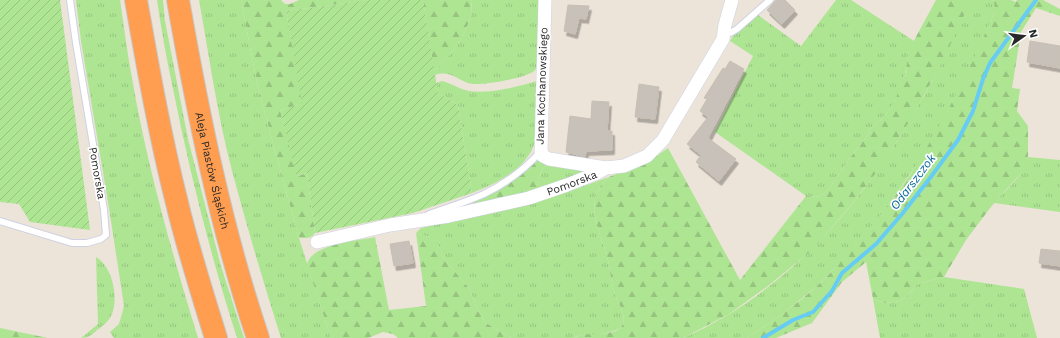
<svg xmlns="http://www.w3.org/2000/svg" width="1060" height="338" font-family="'Work Sans',sans-serif">
	<style>
		.grass { fill: url(#grass-tufts) }
		.forest { fill: url(#forest-firs) }
		.garden { fill: url(#garden-furrows) }
		.lines { fill: none; stroke-linecap: round; stroke-linejoin: round }
		.stream { stroke: #66ccf3; stroke-width: 4 }
		.building { fill: #c7c1b9; stroke: #c7c0b3; filter: url(#shadow) }
		.service-casing { stroke: #ced2e2; stroke-width: 8 }
		.minor-casing { stroke: #ced2e2; stroke-width: 14 }
		.motorway-casing { stroke: #c7c7c7; stroke-width: 24 }
		.service { stroke: #fff; stroke-width: 6 }
		.minor { stroke: #fff; stroke-width: 13 }
		.motorway { stroke: #ff9e51; stroke-width: 22 }
		.labels { text-anchor: middle; dominant-baseline: central; stroke-width: 3.5; stroke-linejoin: round; paint-order: stroke }
		.street-label { font-size: 11px; fill: #282828; stroke: #fff }
		.water-label { font-size: 12px; font-style: italic; fill: #07689e; stroke: #fff }
	</style>
	<defs>
		<pattern id="grass-tufts" width="24" height="20" patternUnits="userSpaceOnUse"><rect width="24" height="20" fill="#aee593"/><path d="M3 7l-1-3M5 7V3M7 7l1-3M15 17l-1-3M17 17v-4M19 17l1-3" fill="none" stroke="#96c47f"/></pattern>
		<pattern id="forest-firs" width="22" height="20" patternUnits="userSpaceOnUse"><rect width="22" height="20" fill="#aee593"/><path d="M5 1l3.5 6h-7zM16 11l3.5 6h-7z" fill="#96c47f"/></pattern>
		<pattern id="garden-furrows" width="10" height="10" patternUnits="userSpaceOnUse"><rect width="10" height="10" fill="#aee593"/><path d="M-1 1l2-2M0 10L10 0M9 11l2-2" fill="none" stroke="#96c47f"/></pattern>
		<filter id="shadow"><feDropShadow dx="2.5" dy="4.5" stdDeviation="0" flood-color="#0004"/></filter>
	</defs>
	<rect width="100%" height="100%" fill="#ece4d9"/>
	<g class="grass">
		<path d="M76,0H120C124,26 127,52 132,78C147,166 172,253 198,338H114L110,332L119,324L124,306L109,208L81,41Z"/>
		<path d="M157,0H163L165,21L188,139L221,266L244,338H237C210,254 189,170 172,84C166,56 161,28 157,0Z"/>
		<path d="M199,0H241L258,88L299,238L331,338H281C263,281 246,224 231,167C217,113 209,55 199,0Z"/>
		<path d="M471,0H539L537,63C537,63 536,68 536,69C530,78 484,85 473,84C458,82 452,69 435,75L434,71C451,56 476,24 471,0Z"/>
		<path d="M836,0H851L914,41L908,54L907,66L901,88L894,103L887,113L870,129L867,136L847,162L829,189L822,195L816,197L806,196L715,132L753,56L730,41L733,36L758,15L801,46Z"/>
		<path d="M971,0H993L995,2V12L964,81L938,130L917,164L884,211L846,257L817,286L781,315L747,338H683C782,295 859,209 912,116C923,98 934,79 942,60C952,41 960,19 971,0Z"/>
		<path d="M442,81C451,83 459,89 469,91C490,94 516,87 537,81L536,137C531,167 498,183 472,193L458,105L438,93L436,83Z"/>
		<path d="M1028,157L1060,160V212L994,203C1006,189 1024,176 1028,157Z"/>
		<path d="M548,162L591,169L537,192C536,181 541,169 548,162Z"/>
		<path d="M609,177C582,199 599,230 607,256C610,268 611,281 614,292C617,302 629,317 621,327C615,334 587,335 577,336L574,338H511L486,323L478,311L469,288L444,259L439,246L429,237L416,233L421,228L509,209L547,199Z"/>
		<path d="M96,257C112,266 119,297 112,314C109,321 103,326 97,330C92,335 88,338 81,338L98,324Z"/>
		<path d="M944,277L1024,289L1037,338H880L873,299L885,303L900,301L907,296L917,284Z"/>
	</g>
	<g class="forest">
		<path d="M241,0H281L285,4H290L299,0H368L286,11L303,104L280,110L298,176L307,173L315,233C311,239 306,238 299,238L258,88Z"/>
		<path d="M423,0H471C476,24 451,56 434,71Z"/>
		<path d="M936,0H971L942,63L912,117L882,165L852,204L813,249L768,286L729,314L683,338H574C586,330 612,338 621,327C629,317 617,302 614,292C611,281 610,268 607,256C599,230 582,199 609,177L642,163L658,155L668,148L740,280L806,196L816,197L822,195L829,189L847,162L867,136L870,129L887,113L894,103L906,72L908,54L911,46Z"/>
		<path d="M994,0H1011L1016,2L1017,0H1043L1060,9V16L1036,8L1021,32L1012,88L1020,89L1017,111L1028,126V157L1026,166L1022,172L994,203L966,240L944,277L917,284L907,296L900,301L885,303L873,299L866,262L842,282L812,323L776,338H747C771,322 795,306 817,286C833,271 848,254 862,237C882,213 902,189 918,162C948,114 972,63 995,12Z"/>
		<path d="M541,160L548,162C541,169 536,181 537,192L473,206V200L511,181L537,161Z"/>
		<path d="M416,233L429,237L434,240L439,246L444,259L469,288L478,311L486,323L511,338H398L393,334L383,332L368,338H331L307,264C312,244 357,241 375,237L389,310L426,306Z"/>
		<path d="M0,328L48,338H0Z"/>
	</g>
	<g class="garden">
		<path d="M0,0H60L90,230L30,222L19,204L0,202Z"/>
		<path d="M367,0H423L438,93L458,105L472,193L413,213L315,233L307,173L297,176L280,110L302,104L286,11Z"/>
	</g>
	<g class="lines">
		<path class="stream" d="M763,338L793,320L813,312L832,291L842,273L876,244L902,214L930,178L958,140L973,111L983,79L990,63L1036,0"/>
	</g>
	<g class="building">
		<path d="M776,0H785L795,10L782,24L767,10Z"/>
		<path d="M568,5L589,6L586,19L579,18L575,34L564,31Z"/>
		<path d="M1030,41L1060,46V68L1027,62Z"/>
		<path d="M730,61L744,69L708,138L736,159L719,181L696,162L701,155L687,144L708,117L700,111L707,99L704,98L723,68L725,69Z"/>
		<path d="M639,84L659,87L655,119L635,117Z"/>
		<path d="M592,101L609,102L607,131H612V150L586,151L585,157L566,152L570,116L591,119Z"/>
		<path d="M409,241L413,263L394,266L390,244Z"/>
		<path d="M1041,249L1060,251V266L1039,263Z"/>
	</g>
	<g class="lines">
		<g class="service-casing">
			<g id="service">
				<path d="M724,34L732,32L737,29L770,0"/>
				<path d="M429,214C447,208 466,202 484,194C505,184 525,169 541,151"/>
				<path d="M0,221L72,243H87L101,239L106,235L104,210L76,43L70,0"/>
			</g>
		</g>
		<g class="minor-casing">
			<g id="minor">
				<path d="M545,0L541,151L543,156L549,159L606,168"/>
				<path id="s1" d="M317,242L390,225L449,216L529,198L567,185L595,174L606,168L624,166L647,156L663,140L723,39L725,25L732,0"/>
			</g>
		</g>
		<g class="motorway-casing">
			<g id="motorway">
				<path d="M136,0C148,68 160,136 177,203C188,249 202,293 216,338"/>
				<path id="s2" d="M178,0C198,114 221,228 258,338"/>
			</g>
		</g>
		<use href="#service" class="service"/>
		<use href="#minor" class="minor"/>
		<use href="#motorway" class="motorway"/>
	</g>
	<g class="labels">
		<g class="street-label">
			<text transform="translate(542 86) rotate(-88)">Jana Kochanowskiego</text>
			<text stroke="none"><textPath href="#s2" startOffset="174">Aleja Piastów Śląskich</textPath></text>
			<text transform="translate(97 173) rotate(80)">Pomorska</text>
			<text stroke="none"><textPath href="#s1" startOffset="262">Pomorska</textPath></text>
		</g>
		<g class="water-label">
			<text transform="translate(913 182) rotate(-53)">Odarszczok</text>
		</g>
	</g>
	<g transform="translate(1024 36) rotate(76)" stroke="#ffffff" stroke-width="3" paint-order="stroke">
	<path d="M0-3L7 15L0 10L-7 15Z" fill="#282828"/>
	<text y="-6" font-size="11" font-weight="bold" text-anchor="middle" fill="#282828">N</text>
	</g>
</svg>
